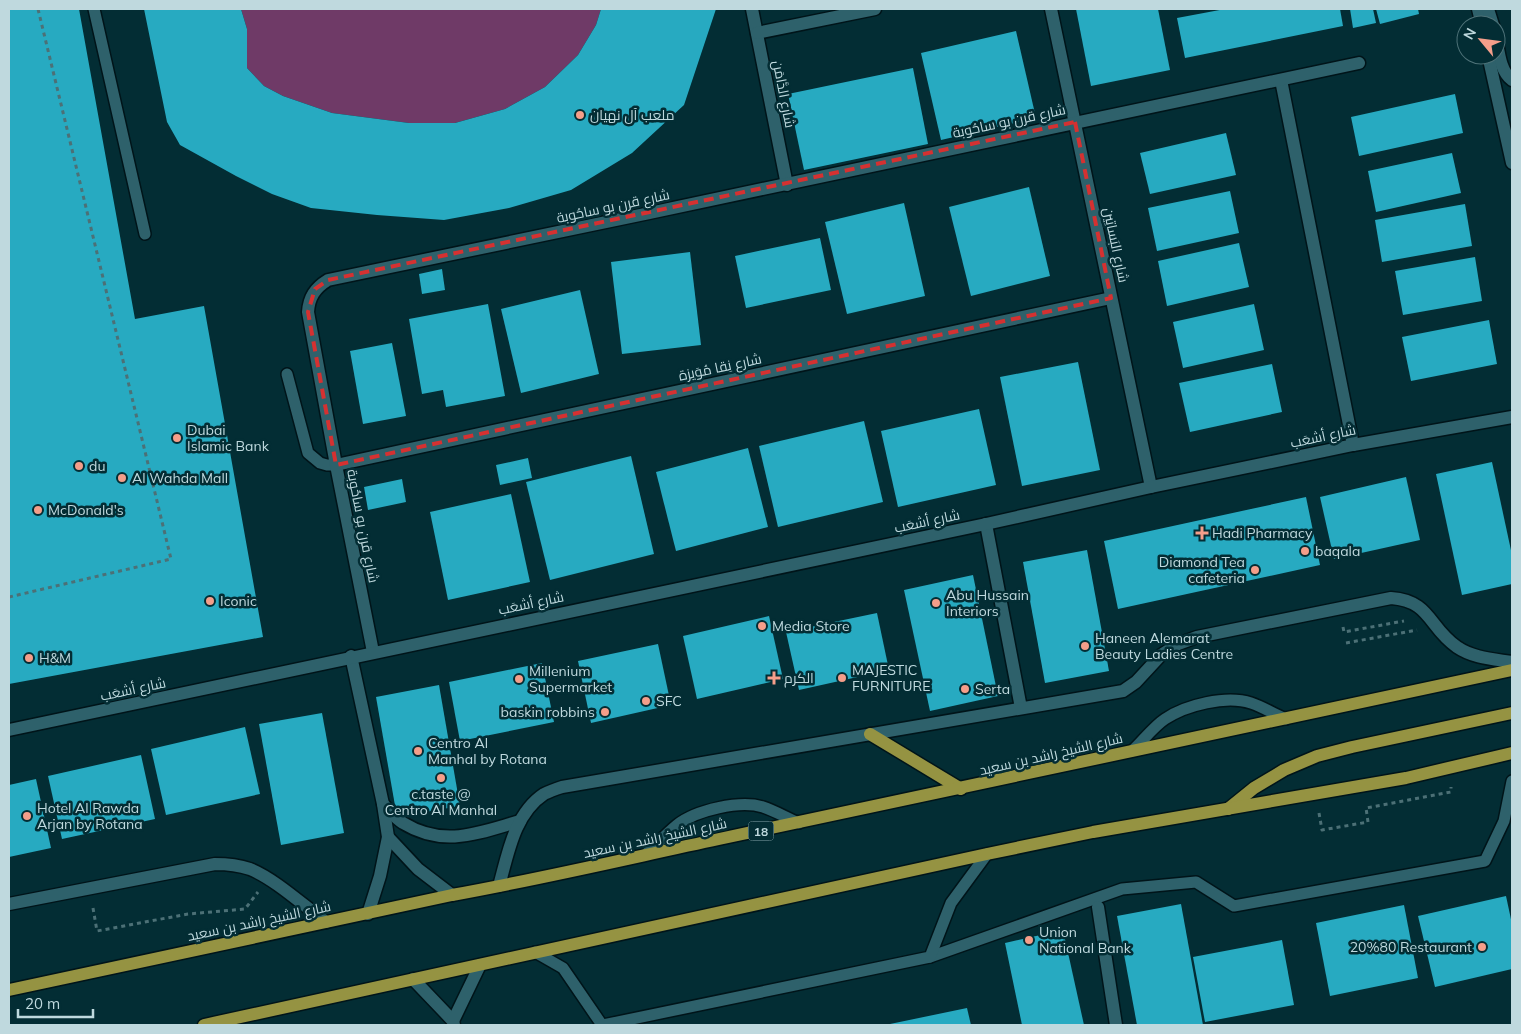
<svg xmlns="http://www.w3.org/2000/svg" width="1521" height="1034" font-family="Mulish,Cairo,sans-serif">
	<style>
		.green { fill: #6f3a67 }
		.building { fill: #27aac1 }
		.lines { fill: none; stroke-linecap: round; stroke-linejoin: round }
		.service-casing { stroke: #001419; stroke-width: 14 }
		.minor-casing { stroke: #001419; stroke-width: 15 }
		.tertiary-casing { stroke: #001419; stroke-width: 15 }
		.primary-casing { stroke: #001419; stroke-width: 15 }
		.path { stroke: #4c7076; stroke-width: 3; stroke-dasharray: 4 4; stroke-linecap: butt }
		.service { stroke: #2e616b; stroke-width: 11 }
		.minor { stroke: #2e616b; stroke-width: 12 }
		.tertiary { stroke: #2e616b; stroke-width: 12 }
		.primary { stroke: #959342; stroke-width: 12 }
		.marked { fill: none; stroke: #d53131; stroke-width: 4; stroke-dasharray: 10 6; stroke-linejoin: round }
		.poi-dot { fill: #f49e8a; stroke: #032d34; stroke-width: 2 }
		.labels { text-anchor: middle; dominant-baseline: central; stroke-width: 5; stroke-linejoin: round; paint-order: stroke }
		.shield { fill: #032d34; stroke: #87a5ab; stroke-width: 1 }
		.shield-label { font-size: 12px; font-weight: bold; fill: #bfd9de }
		.street-label { font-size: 14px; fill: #bfd9de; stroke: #032d34 }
		.poi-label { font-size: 14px; fill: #bfd9de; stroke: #032d34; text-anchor: start }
	</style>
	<rect width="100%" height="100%" fill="#032d34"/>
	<path class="green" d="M241,9H601L596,25L578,55L545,87L505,109L455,123H409L332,113L283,96L264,86L247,68V29Z"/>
	<g class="building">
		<path d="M9,9H79L135,319L204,306L263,637L9,684Z"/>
		<path d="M144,9H241L247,29V68L264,86L283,96L332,113L409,123H455L505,109L545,87L578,55L596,25L601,9H716L684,105L632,153L571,190L509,208L444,220L377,215L311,208L272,194L236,176L180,145L167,122Z"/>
		<path d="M1076,9H1158L1170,70L1091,86Z"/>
		<path d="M1225,9H1340L1343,26L1185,58L1177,18Z"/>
		<path d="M1350,9H1373L1376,23L1353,28Z"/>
		<path d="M1376,9H1418L1419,14L1380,24Z"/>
		<path d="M1016,31L1036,118L941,140L921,53Z"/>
		<path d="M913,68L928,144L804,170L788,94Z"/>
		<path d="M1455,94L1463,133L1359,156L1351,117Z"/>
		<path d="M1226,133L1236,175L1150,194L1140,153Z"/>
		<path d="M1452,153L1461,193L1376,212L1368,171Z"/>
		<path d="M1029,187L1050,276L971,296L949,207Z"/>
		<path d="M1230,191L1239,233L1157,251L1148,208Z"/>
		<path d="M904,203L925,296L847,314L825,222Z"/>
		<path d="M1465,204L1472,246L1382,262L1375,220Z"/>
		<path d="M820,238L831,290L746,308L735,256Z"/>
		<path d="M1239,243L1249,287L1167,306L1158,261Z"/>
		<path d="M690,252L701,345L622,354L611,262Z"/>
		<path d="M1475,257L1482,301L1403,315L1395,271Z"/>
		<path d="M442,269L445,290L422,294L419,274Z"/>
		<path d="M580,290L599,374L521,393L501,309Z"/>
		<path d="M488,304L505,396L446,407L443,390L422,394L409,319Z"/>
		<path d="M1254,304L1264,350L1183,368L1173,322Z"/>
		<path d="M1489,320L1497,364L1411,381L1402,337Z"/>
		<path d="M392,343L406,416L363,424L350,351Z"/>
		<path d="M1078,362L1100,470L1022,486L1000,377Z"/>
		<path d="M1272,364L1282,412L1190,432L1179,383Z"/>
		<path d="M979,409L996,485L898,507L881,431Z"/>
		<path d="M864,421L883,502L778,527L759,446Z"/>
		<path d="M748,448L768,527L676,551L656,472Z"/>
		<path d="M631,456L654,554L550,580L526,482Z"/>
		<path d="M528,458L532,478L500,485L496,465Z"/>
		<path d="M1492,462L1512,555V584L1462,595L1436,474Z"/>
		<path d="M1406,477L1420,540L1334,559L1320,497Z"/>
		<path d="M402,479L406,502L368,510L364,487Z"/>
		<path d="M511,494L530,582L448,600L430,512Z"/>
		<path d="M1306,497L1320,565L1118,609L1104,541Z"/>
		<path d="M1087,550L1109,671L1045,683L1023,562Z"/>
		<path d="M973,575L998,696L930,711L904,590Z"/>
		<path d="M877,613L889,670L799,690L786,632Z"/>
		<path d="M769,616L783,679L697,699L683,636Z"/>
		<path d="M658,644L671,705L591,723L578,661Z"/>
		<path d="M542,663L554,722L460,741L449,682Z"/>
		<path d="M439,685L460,806L397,817L376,697Z"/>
		<path d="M322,713L344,833L281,845L259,724Z"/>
		<path d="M245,727L260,794L166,815L151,749Z"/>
		<path d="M141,755L155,819L62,839L48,776Z"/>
		<path d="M36,779L51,848L9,857V785Z"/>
		<path d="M1506,896L1512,924V969L1435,987L1418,916Z"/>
		<path d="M1181,904L1203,1025H1137L1117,916Z"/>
		<path d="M1404,905L1418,978L1330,996L1316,923Z"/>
		<path d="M1063,930L1084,1025H1022L1005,943Z"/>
		<path d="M1282,940L1294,1005L1205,1022L1193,957Z"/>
		<path d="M967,1008L971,1025H890V1024Z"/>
	</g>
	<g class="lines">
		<g class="service-casing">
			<g id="service">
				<path d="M94,9L145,234"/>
				<path d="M287,374L308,453L320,463L327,465H336"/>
				<path d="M1132,751C1143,741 1153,727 1165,719C1186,705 1226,695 1251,703C1263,707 1274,714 1286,719"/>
				<path d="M646,854C656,845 666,834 677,825C696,810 740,800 763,807C775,811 787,818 799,823"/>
				<path d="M535,952L563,968L602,1025"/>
				<path d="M930,957L1122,889L1196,882L1234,906L1485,861L1504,821L1512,781"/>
				<path d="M603,1025L930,957L951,903L987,854"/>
			</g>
		</g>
		<g class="minor-casing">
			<g id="minor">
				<path d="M752,9L787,185"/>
				<path d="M1051,9L1151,487"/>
				<path d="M757,33L875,9"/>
				<path d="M1281,80L1353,445"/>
				<path d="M336,465L1111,298"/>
				<path d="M986,524L1021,708"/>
				<path d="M373,652L336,465L308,312C309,297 315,288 328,280C672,209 1016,135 1359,63"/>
				<path d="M351,656L383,804L388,837L380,876L368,914"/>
				<path d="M9,730L986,524L1151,487L1353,445L1512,417"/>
				<path d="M383,804C389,810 396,819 403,823C444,848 478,833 520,821"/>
				<path d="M388,837L418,869L452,895"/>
				<path d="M499,886C508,854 514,814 544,794C550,791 556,789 562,787L1123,691L1136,682L1161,655L1178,644L1197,637L1391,598C1431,601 1428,627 1457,647C1473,658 1493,659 1512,662"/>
				<path d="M9,904L215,864C227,864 238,865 250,869C275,879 304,906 326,922"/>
				<path d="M1098,907L1116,1025"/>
				<path d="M413,979L453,1021L454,1025"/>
				<path d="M453,1021L480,965"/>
			</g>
		</g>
		<g class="tertiary-casing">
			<g id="tertiary">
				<path d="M1478,9L1482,25"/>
				<path d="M1488,9L1493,25"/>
				<path d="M1496,37C1499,52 1500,71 1512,80"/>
				<path d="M1488,55L1512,163"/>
			</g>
		</g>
		<g class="primary-casing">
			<g id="primary">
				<path d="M870,734L961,789"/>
				<path d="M1228,809L1254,788L1284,770L1317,756L1352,747L1512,713"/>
				<path d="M9,990L452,895C541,879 630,858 719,839C984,785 1248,727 1512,670"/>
				<path d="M204,1025L987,854L1093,832L1406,778L1512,753"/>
			</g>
		</g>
		<g class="path">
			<path d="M9,597L171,559L38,9"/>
			<path d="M1343,627L1344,632L1404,621"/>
			<path d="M1346,643L1417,630"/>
			<path d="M1319,813L1322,830L1368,822L1366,808L1451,792V787"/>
			<path d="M93,908L97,931L188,914L245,909L258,892"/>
		</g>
		<use href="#service" class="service"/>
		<use href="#minor" class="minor"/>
		<use href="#tertiary" class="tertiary"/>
		<use href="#primary" class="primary"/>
	</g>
	<path class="marked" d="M1075,122L1111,298L336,465L308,312L315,289L328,280Z"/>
	<g class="poi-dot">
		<circle cx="580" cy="115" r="5"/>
		<circle cx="177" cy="438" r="5"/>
		<circle cx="79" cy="466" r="5"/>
		<circle cx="122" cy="478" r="5"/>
		<circle cx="38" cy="510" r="5"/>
		<path d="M1199.5 525.5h5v5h5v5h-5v5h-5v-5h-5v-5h5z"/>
		<circle cx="1305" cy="551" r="5"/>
		<circle cx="1255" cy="570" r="5"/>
		<circle cx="210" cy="601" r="5"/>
		<circle cx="936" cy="603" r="5"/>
		<circle cx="762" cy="626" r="5"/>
		<circle cx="1085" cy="646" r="5"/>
		<circle cx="29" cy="658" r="5"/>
		<path d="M771.5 670.5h5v5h5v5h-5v5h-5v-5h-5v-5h5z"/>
		<circle cx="842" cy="678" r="5"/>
		<circle cx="519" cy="679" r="5"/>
		<circle cx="965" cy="689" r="5"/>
		<circle cx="646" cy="701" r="5"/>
		<circle cx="605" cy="712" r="5"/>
		<circle cx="418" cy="751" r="5"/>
		<circle cx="441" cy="778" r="5"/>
		<circle cx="27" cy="816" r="5"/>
		<circle cx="1029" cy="940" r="5"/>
		<circle cx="1482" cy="947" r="5"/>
	</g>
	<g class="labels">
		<rect class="shield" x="748.5" y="821.5" width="25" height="19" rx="4"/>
		<g class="shield-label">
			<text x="761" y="831">18</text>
		</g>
		<g class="street-label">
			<text transform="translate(784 94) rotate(79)">شارع الدَّامَن</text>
			<text transform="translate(1009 121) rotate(-12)">شارع قرن بو ساحُوبة</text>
			<text transform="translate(613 206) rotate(-12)">شارع قرن بو ساحُوبة</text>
			<text transform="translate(1116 245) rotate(78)">شارع البَساتِين</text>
			<text transform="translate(720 367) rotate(-12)">شارع نِقا مُوَيزة</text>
			<text transform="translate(1323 436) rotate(-12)">شارع أشعَب</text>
			<text transform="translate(927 521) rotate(-12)">شارع أشعَب</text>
			<text transform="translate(363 526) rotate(79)">شارع قرن بو ساحُوبة</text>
			<text transform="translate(531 603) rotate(-12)">شارع أشعَب</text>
			<text transform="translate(133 689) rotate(-12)">شارع أشعَب</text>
			<text transform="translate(1051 754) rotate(-13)">شارع الشيخ راشد بن سعيد</text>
			<text transform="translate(655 838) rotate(-12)">شارع الشيخ راشد بن سعيد</text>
			<text transform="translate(259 921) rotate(-12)">شارع الشيخ راشد بن سعيد</text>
		</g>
		<g class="poi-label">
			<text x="590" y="115">ملعب آل نهيان</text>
			<text x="187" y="430">Dubai<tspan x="187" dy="16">Islamic Bank</tspan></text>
			<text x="89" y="466">du</text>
			<text x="132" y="478">Al Wahda Mall</text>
			<text x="48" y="510">McDonald's</text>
			<text x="1212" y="533">Hadi Pharmacy</text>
			<text x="1315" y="551">baqala</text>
			<text x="1245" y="562" text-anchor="end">Diamond Tea<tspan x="1245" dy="16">cafeteria</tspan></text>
			<text x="946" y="595">Abu Hussain<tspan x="946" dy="16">Interiors</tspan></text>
			<text x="220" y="601">Iconic</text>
			<text x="772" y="626">Media Store</text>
			<text x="1095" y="638">Haneen Alemarat<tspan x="1095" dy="16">Beauty Ladies Centre</tspan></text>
			<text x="39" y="658">H&amp;M</text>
			<text x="852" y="670">MAJESTIC<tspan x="852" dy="16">FURNITURE</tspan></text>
			<text x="529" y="671">Millenium<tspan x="529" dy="16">Supermarket</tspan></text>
			<text x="784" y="678">الكرم</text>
			<text x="975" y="689">Serta</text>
			<text x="656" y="701">SFC</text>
			<text x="595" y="712" text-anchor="end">baskin robbins</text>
			<text x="428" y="743">Centro Al<tspan x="428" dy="16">Manhal by Rotana</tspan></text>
			<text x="441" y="794" text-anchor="middle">c.taste @<tspan x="441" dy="16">Centro Al Manhal</tspan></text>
			<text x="37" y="808">Hotel Al Rawda<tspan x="37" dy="16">Arjan by Rotana</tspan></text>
			<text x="1039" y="932">Union<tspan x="1039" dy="16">National Bank</tspan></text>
			<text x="1472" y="947" text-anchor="end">20%80 Restaurant</text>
		</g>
	</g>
	<rect width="1521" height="1034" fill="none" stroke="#bfd9de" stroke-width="20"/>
	<g transform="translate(1481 40) rotate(299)"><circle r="24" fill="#032d34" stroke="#4e7278"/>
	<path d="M0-4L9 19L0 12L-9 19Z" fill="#f49e8a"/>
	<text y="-8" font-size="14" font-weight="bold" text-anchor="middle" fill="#bfd9de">N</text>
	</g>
	<path d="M18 1009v8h75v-8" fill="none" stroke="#bfd9de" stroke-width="2.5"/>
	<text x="25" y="1009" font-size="15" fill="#bfd9de" stroke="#032d34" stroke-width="4" paint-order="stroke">20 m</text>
</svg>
